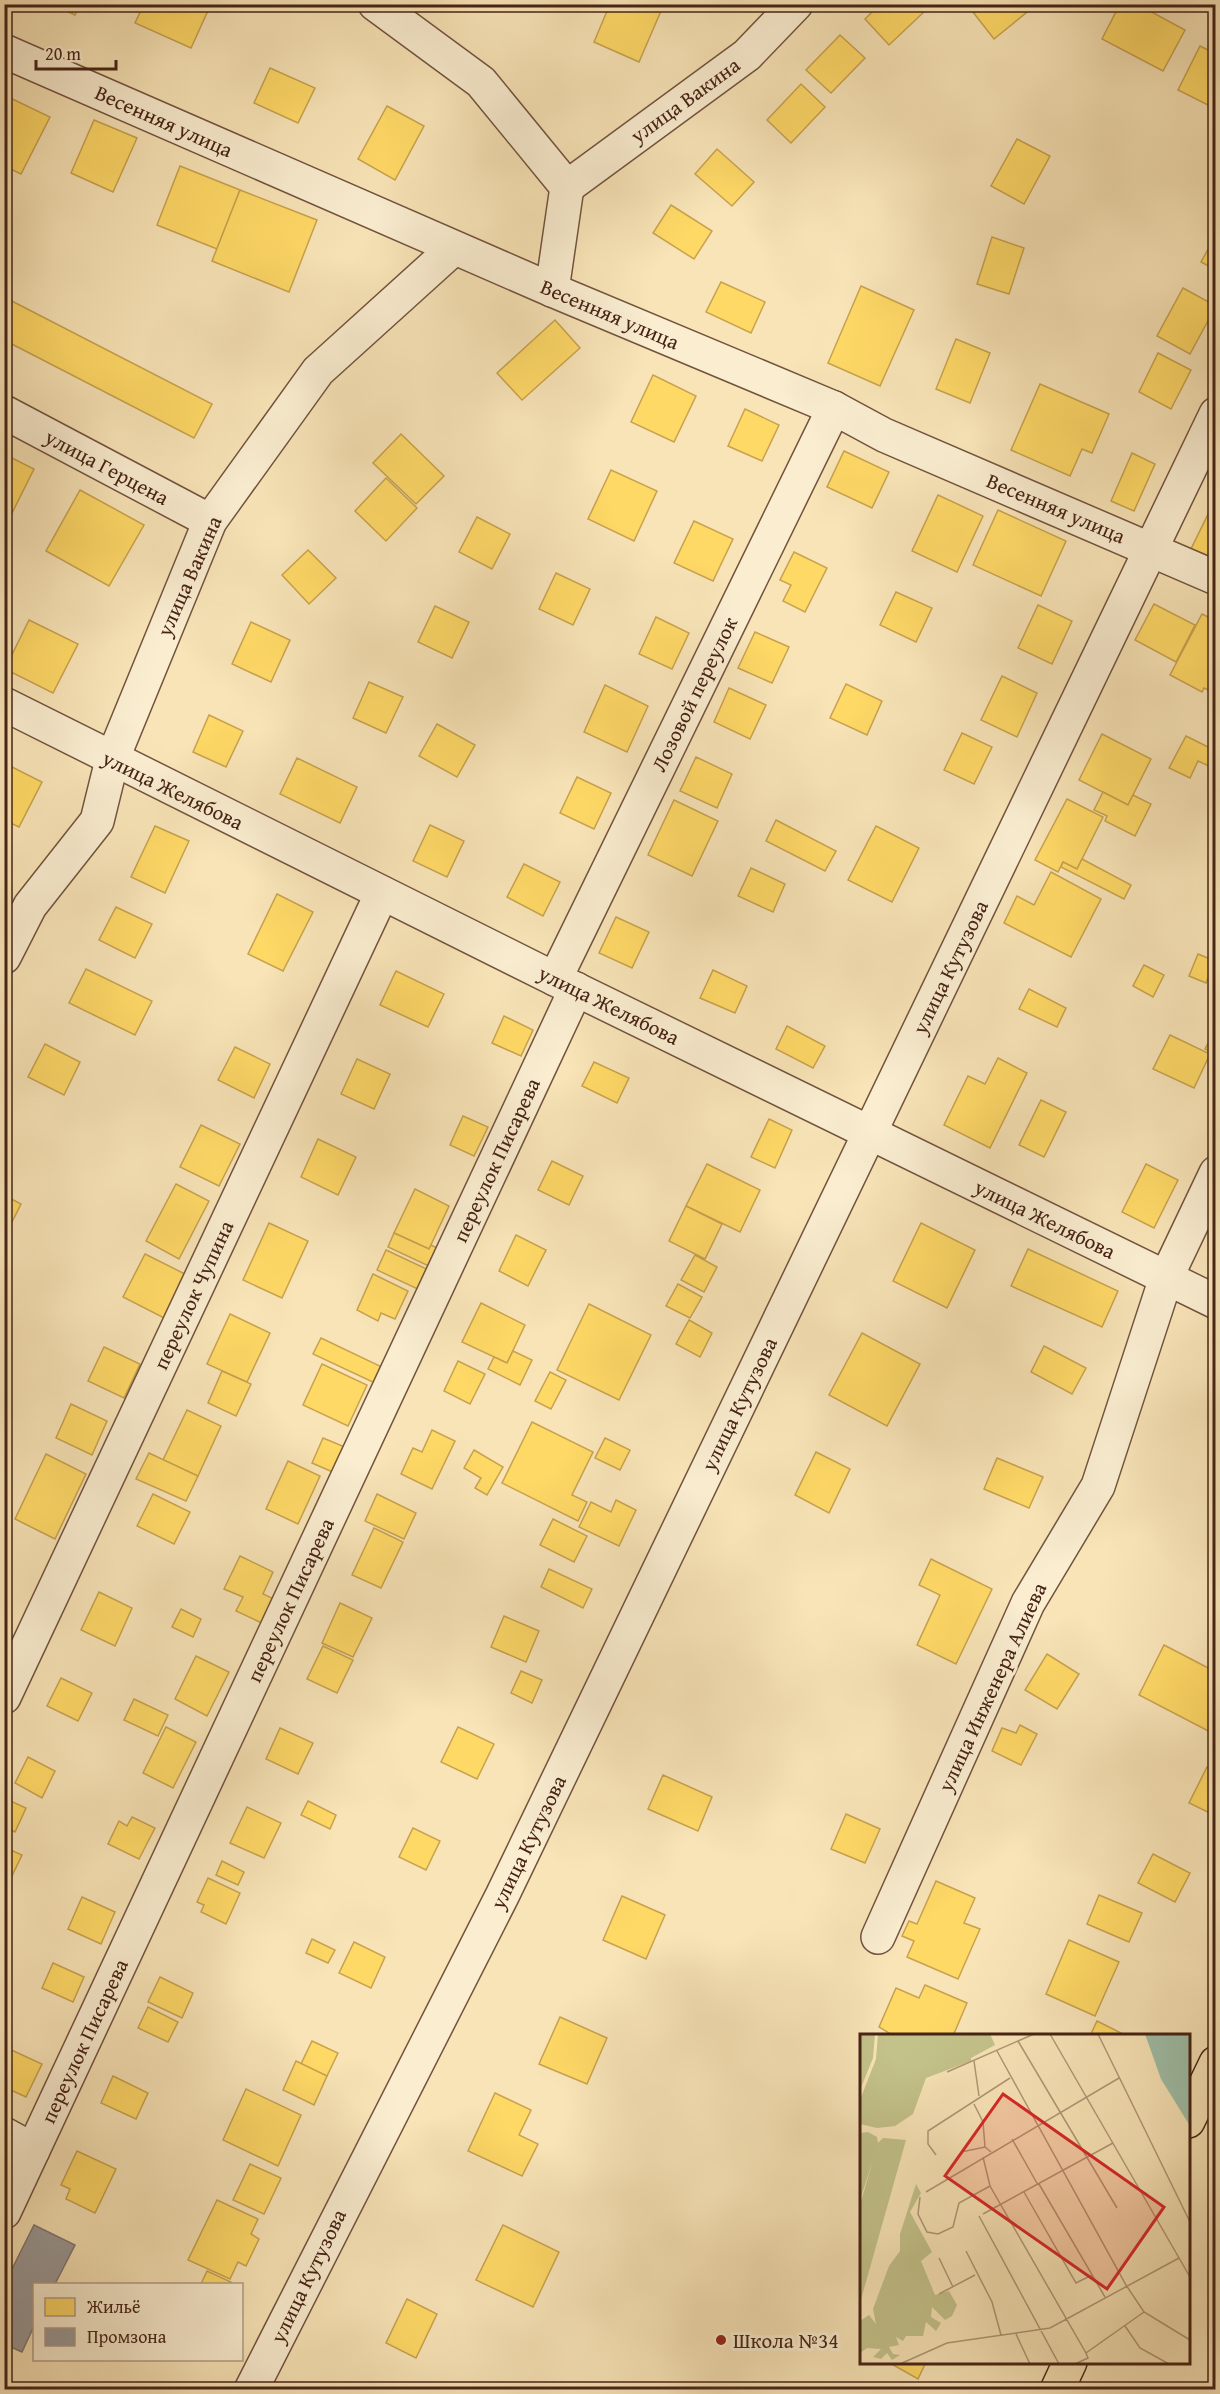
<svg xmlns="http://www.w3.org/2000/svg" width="1220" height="2394" font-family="'Gentium Book Plus',serif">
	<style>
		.homes { fill: #ffd966; stroke: #c8a24e; stroke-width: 1.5 }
		.industry { fill: #999; stroke: #807671; stroke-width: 1.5 }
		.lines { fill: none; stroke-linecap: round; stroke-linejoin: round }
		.minor-casing { stroke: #72533e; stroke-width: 36 }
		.major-casing { stroke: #462315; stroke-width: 36 }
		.minor { stroke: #faedd0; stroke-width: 33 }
		.major { stroke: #f8e4b7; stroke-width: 33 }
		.poi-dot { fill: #8f2418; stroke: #faedd0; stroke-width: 2 }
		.labels { text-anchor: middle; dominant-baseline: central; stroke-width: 6; stroke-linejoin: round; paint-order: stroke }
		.street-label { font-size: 21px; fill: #462315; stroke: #faedd0 }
		.poi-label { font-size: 21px; fill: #462315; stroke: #faedd0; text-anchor: start }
		.inset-road { fill: none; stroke: #b19776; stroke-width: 1.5 }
		.view { fill: #d62828; fill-opacity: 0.15; stroke: #d62828; stroke-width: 3 }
		.inset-edge { fill: none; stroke: #462315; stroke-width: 3 }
	</style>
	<rect width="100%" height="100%" fill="#f8e4b7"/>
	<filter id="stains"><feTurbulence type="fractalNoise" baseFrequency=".00333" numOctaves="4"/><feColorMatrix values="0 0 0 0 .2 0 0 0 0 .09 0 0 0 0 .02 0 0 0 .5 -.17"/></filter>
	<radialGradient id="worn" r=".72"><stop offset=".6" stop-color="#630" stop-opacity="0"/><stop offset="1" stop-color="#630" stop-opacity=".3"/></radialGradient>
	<g class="homes">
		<path d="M51,4H80L75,15Z"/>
		<path d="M144,4H211L191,48L135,23Z"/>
		<path d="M610,4H664L639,62L594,42Z"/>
		<path d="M880,4H921L926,10L889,45L865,19Z"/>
		<path d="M983,4H1029L1032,8L994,39L973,12Z"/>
		<path d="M1120,4H1137L1185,30L1163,71L1102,39Z"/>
		<path d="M840,35L865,58L831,93L806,70Z"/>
		<path d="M1200,46L1216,54V90L1208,105L1178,90Z"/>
		<path d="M270,68L315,88L298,123L254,103Z"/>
		<path d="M801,84L825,107L791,143L767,120Z"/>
		<path d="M4,95L50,117L21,174L4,166Z"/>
		<path d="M387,106L424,126L395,180L358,159Z"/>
		<path d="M94,120L137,138L113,192L71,173Z"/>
		<path d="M1017,139L1050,156L1024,204L991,186Z"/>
		<path d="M717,149L754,182L732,206L695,174Z"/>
		<path d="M180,166L240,190L217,249L157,225Z"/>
		<path d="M240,190L317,220L289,292L212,261Z"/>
		<path d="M671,205L712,231L694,259L653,233Z"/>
		<path d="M1216,235V270L1201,262Z"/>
		<path d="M992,237L1024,248L1009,294L977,284Z"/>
		<path d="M721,282L765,302L751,333L706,312Z"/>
		<path d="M861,286L914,310L880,386L828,363Z"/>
		<path d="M1183,288L1216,306L1190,354L1157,336Z"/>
		<path d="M4,297L212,404L194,438L4,340Z"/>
		<path d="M555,320L580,348L522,400L497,373Z"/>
		<path d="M956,339L990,353L970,403L936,389Z"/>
		<path d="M1158,353L1191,370L1171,409L1139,392Z"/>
		<path d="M653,375L696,396L674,442L631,422Z"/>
		<path d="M1040,384L1109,414L1092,453L1082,449L1070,476L1011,450Z"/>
		<path d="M745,409L779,425L762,461L728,446Z"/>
		<path d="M401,434L444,476L416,504L373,463Z"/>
		<path d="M844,451L889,472L872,508L827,487Z"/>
		<path d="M1132,453L1155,464L1134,511L1111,501Z"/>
		<path d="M4,454L34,469L12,513L4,510Z"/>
		<path d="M611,470L657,491L634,541L588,519Z"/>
		<path d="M386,478L417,508L386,541L355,511Z"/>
		<path d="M80,490L144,525L109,586L46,551Z"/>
		<path d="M938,495L983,516L957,572L912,551Z"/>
		<path d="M1216,498V563L1190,551Z"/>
		<path d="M998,510L1066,541L1041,596L973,565Z"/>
		<path d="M477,517L510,534L492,569L459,552Z"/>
		<path d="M694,521L733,539L713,581L674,563Z"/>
		<path d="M308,550L336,578L309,604L282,575Z"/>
		<path d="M794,552L827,568L805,612L783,601L791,585L780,580Z"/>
		<path d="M556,573L590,589L573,625L539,609Z"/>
		<path d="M896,592L932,608L916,642L880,625Z"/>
		<path d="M1154,604L1195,625L1176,662L1135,640Z"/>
		<path d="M1038,605L1072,621L1052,664L1018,648Z"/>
		<path d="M435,606L469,622L452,658L418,642Z"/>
		<path d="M1202,614L1216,621V665L1210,676L1216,679L1215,693L1204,688L1202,692L1170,675Z"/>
		<path d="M656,617L689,633L672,669L639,654Z"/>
		<path d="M29,620L78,644L53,693L5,669Z"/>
		<path d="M251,622L290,640L271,682L232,664Z"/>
		<path d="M755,632L789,647L772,683L738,668Z"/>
		<path d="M1002,676L1037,693L1017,737L981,720Z"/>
		<path d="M369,682L403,697L386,733L353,718Z"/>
		<path d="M846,684L882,701L867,735L830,718Z"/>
		<path d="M605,685L648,706L627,752L584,732Z"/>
		<path d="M729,688L766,705L750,739L714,722Z"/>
		<path d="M209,715L243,731L226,767L193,752Z"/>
		<path d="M437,724L475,745L457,777L419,756Z"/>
		<path d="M962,733L992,747L974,784L944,770Z"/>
		<path d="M1102,734L1151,759L1128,805L1079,780Z"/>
		<path d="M1186,736L1216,751L1211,767L1198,761L1190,778L1169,768Z"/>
		<path d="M696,757L732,774L717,808L680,791Z"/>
		<path d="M297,758L357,787L340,823L280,794Z"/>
		<path d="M4,763L42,782L19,827L4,820Z"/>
		<path d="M577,777L611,793L594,829L560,813Z"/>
		<path d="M1103,792L1128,805L1133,795L1151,804L1135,836L1105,821L1107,816L1094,810Z"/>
		<path d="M1067,799L1103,817L1077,869L1063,862L1058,872L1035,860Z"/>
		<path d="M674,800L718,821L692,876L648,855Z"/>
		<path d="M776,820L836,851L825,871L766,841Z"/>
		<path d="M430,825L464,841L447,877L413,861Z"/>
		<path d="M155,826L189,841L165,893L131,877Z"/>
		<path d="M876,826L919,848L892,902L848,880Z"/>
		<path d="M1082,859L1131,885L1124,899L1061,867L1063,862L1077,869Z"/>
		<path d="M524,864L560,882L543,916L507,897Z"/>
		<path d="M751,868L785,884L773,912L738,896Z"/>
		<path d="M1051,872L1101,899L1071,957L1004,923L1017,896L1034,905Z"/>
		<path d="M277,894L313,912L283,971L248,954Z"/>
		<path d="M116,907L152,924L135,958L99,940Z"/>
		<path d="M616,917L649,932L632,968L599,953Z"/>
		<path d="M1198,954L1215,961L1206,983L1189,976Z"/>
		<path d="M1144,965L1164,975L1153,997L1133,986Z"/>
		<path d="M86,969L152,1001L135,1035L69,1003Z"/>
		<path d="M713,970L747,986L735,1013L700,998Z"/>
		<path d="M396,971L444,994L428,1027L380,1005Z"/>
		<path d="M1029,989L1066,1008L1057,1027L1019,1009Z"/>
		<path d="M504,1016L533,1030L521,1056L492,1043Z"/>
		<path d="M787,1026L825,1046L813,1068L776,1049Z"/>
		<path d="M1215,1030H1216V1054L1205,1049Z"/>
		<path d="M1170,1035L1210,1054L1194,1088L1153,1069Z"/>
		<path d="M45,1044L80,1062L64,1095L28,1077Z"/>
		<path d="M235,1047L270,1064L254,1098L218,1080Z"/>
		<path d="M998,1058L1027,1073L990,1148L944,1125L968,1076L985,1084Z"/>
		<path d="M357,1059L390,1074L374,1109L341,1094Z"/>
		<path d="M594,1062L629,1078L617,1103L582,1086Z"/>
		<path d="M1041,1100L1066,1112L1044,1157L1019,1145Z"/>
		<path d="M463,1116L488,1127L474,1156L450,1145Z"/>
		<path d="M769,1119L792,1130L775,1168L751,1157Z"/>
		<path d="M201,1125L240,1144L219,1186L180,1167Z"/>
		<path d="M318,1139L356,1157L338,1195L301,1177Z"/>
		<path d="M552,1161L583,1176L569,1205L538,1190Z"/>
		<path d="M707,1164L760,1190L740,1232L686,1206Z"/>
		<path d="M1146,1164L1178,1180L1154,1228L1122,1212Z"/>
		<path d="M176,1184L209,1201L179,1259L146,1241Z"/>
		<path d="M415,1189L449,1206L429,1249L394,1233Z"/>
		<path d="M4,1195L21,1204L4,1238Z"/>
		<path d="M686,1206L722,1224L705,1259L669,1241Z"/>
		<path d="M269,1223L308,1241L282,1298L243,1280Z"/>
		<path d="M921,1223L975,1250L947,1308L893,1281Z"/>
		<path d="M394,1233L429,1249L431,1245L441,1250L433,1268L388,1247Z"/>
		<path d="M516,1235L546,1250L528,1286L499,1271Z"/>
		<path d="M1028,1249L1118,1291L1102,1327L1011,1286Z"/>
		<path d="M386,1250L431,1271L422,1291L377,1270Z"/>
		<path d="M145,1254L185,1274L164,1318L123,1297Z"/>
		<path d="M695,1255L717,1267L704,1292L681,1280Z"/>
		<path d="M373,1274L408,1291L395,1319L381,1313L378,1321L357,1310Z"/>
		<path d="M678,1284L702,1297L690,1318L666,1306Z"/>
		<path d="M481,1303L525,1325L507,1363L462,1342Z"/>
		<path d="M589,1304L651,1335L619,1400L557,1370Z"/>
		<path d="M230,1314L270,1333L247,1382L207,1364Z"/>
		<path d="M689,1320L712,1333L700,1357L676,1344Z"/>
		<path d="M862,1333L920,1364L887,1426L829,1395Z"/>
		<path d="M321,1338L384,1368L377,1384L313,1354Z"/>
		<path d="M1044,1346L1086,1368L1072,1394L1031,1372Z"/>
		<path d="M104,1347L140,1364L124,1398L88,1381Z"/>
		<path d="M513,1351L532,1360L520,1385L488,1369L494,1357L507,1363Z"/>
		<path d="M458,1361L485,1374L470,1404L444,1391Z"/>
		<path d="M322,1364L367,1385L348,1426L303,1405Z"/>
		<path d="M222,1371L251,1384L236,1416L208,1403Z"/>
		<path d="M550,1372L566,1380L551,1409L535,1401Z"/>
		<path d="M71,1404L107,1421L92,1455L56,1438Z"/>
		<path d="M187,1410L221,1426L198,1476L163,1460Z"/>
		<path d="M532,1422L593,1452L572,1495L587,1502L578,1521L502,1483Z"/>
		<path d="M432,1430L455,1441L432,1489L401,1474L413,1448L422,1452Z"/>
		<path d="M323,1438L347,1448L335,1473L312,1463Z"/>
		<path d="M605,1438L630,1450L620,1470L595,1458Z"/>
		<path d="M474,1450L503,1467L487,1495L475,1488L481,1478L464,1468Z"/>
		<path d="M816,1452L850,1469L829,1513L795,1495Z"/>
		<path d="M149,1453L198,1476L186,1501L136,1479Z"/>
		<path d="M46,1454L86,1474L55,1539L15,1519Z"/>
		<path d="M997,1458L1043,1477L1029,1508L984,1489Z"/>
		<path d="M288,1461L320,1476L298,1524L266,1509Z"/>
		<path d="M153,1494L190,1512L174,1544L137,1526Z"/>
		<path d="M377,1494L416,1513L404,1539L365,1521Z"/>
		<path d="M616,1500L636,1510L619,1546L579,1527L591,1502L611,1512Z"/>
		<path d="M553,1519L587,1536L574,1562L540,1545Z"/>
		<path d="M374,1528L403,1542L381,1588L352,1575Z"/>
		<path d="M240,1556L273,1572L263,1594L276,1600L264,1624L236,1611L243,1597L224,1589Z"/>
		<path d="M931,1559L992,1589L956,1664L917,1645L940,1595L919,1585Z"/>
		<path d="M549,1569L592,1589L583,1608L541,1587Z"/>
		<path d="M99,1592L132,1608L115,1646L81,1630Z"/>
		<path d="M340,1603L372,1618L353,1657L322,1643Z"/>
		<path d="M181,1609L201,1619L193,1637L172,1627Z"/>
		<path d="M504,1616L539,1631L526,1662L491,1647Z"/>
		<path d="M1164,1645L1216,1672V1735L1139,1695Z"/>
		<path d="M323,1646L353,1660L337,1693L307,1679Z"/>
		<path d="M1047,1654L1079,1674L1057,1709L1025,1690Z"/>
		<path d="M196,1656L229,1672L207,1716L175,1699Z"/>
		<path d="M521,1671L542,1680L532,1703L511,1693Z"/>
		<path d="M61,1678L92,1693L78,1721L47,1706Z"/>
		<path d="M134,1699L168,1715L158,1736L124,1720Z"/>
		<path d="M1020,1725L1037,1734L1021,1765L992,1751L1002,1728L1016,1733Z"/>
		<path d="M166,1727L196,1742L173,1788L143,1773Z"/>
		<path d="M458,1727L494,1744L477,1779L441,1762Z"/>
		<path d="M280,1728L313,1743L298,1774L266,1759Z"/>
		<path d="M28,1757L55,1771L42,1798L15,1783Z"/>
		<path d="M1207,1767L1216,1771V1816L1189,1803Z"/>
		<path d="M663,1775L712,1797L698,1831L648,1809Z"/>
		<path d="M4,1798L26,1808L15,1832L4,1827Z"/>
		<path d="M308,1801L336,1815L330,1829L301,1815Z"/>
		<path d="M247,1807L281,1823L264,1858L230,1843Z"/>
		<path d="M846,1814L880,1829L865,1863L831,1849Z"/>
		<path d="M132,1817L155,1828L139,1859L108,1844L119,1821L127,1826Z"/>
		<path d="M413,1828L440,1841L426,1870L399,1857Z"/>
		<path d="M4,1847L22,1855L10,1880L4,1877Z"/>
		<path d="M1153,1854L1190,1873L1175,1902L1138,1883Z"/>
		<path d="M222,1861L244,1872L238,1885L216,1875Z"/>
		<path d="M208,1878L240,1893L226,1924L201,1912L204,1905L197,1902Z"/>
		<path d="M936,1881L975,1898L964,1923L980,1929L958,1979L907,1957L914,1941L902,1936L909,1921L917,1924Z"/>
		<path d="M1099,1895L1142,1913L1129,1942L1087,1924Z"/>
		<path d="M622,1896L665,1915L646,1959L603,1940Z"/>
		<path d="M82,1897L115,1912L101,1944L68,1929Z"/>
		<path d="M312,1939L335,1950L328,1963L306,1953Z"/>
		<path d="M1069,1940L1119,1962L1095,2016L1046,1994Z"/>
		<path d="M354,1942L385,1957L371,1988L339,1973Z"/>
		<path d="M53,1963L84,1977L73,2002L42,1988Z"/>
		<path d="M160,1977L193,1993L182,2018L148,2002Z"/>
		<path d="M925,1985L967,2003L953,2036H894L879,2027L896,1988L919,1998Z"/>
		<path d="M148,2007L178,2022L168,2042L138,2028Z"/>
		<path d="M560,2017L607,2038L587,2084L539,2064Z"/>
		<path d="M1097,2021L1127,2036H1090Z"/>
		<path d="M312,2041L338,2053L327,2076L301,2064Z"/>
		<path d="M7,2048L42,2064L26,2097L4,2087V2053Z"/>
		<path d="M296,2061L327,2076L314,2105L283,2090Z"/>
		<path d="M113,2076L148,2093L136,2119L101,2103Z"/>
		<path d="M246,2089L301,2115L278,2166L223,2140Z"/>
		<path d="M495,2093L531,2110L519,2135L538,2144L522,2176L468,2151Z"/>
		<path d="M77,2151L116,2169L95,2213L66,2199L70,2189L61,2185Z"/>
		<path d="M250,2164L281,2178L264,2214L233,2200Z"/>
		<path d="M217,2200L258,2219L251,2234L259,2239L246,2266L238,2262L230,2279L188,2260Z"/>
		<path d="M503,2225L559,2252L533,2307L476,2280Z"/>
		<path d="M207,2271L231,2282L230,2284H201Z"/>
		<path d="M407,2299L437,2314L416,2358L386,2343Z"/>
		<path d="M888,2362H926L918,2379Z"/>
	</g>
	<path class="industry" d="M34,2225L75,2245L55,2284H34V2326L22,2352L4,2344V2285Z"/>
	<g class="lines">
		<g class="minor-casing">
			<g id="minor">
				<path d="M375,4L481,82L567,187L552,290"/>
				<path d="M4,51L552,290L834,408L884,435L1216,578"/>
				<path d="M567,187L747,55L796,4"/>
				<path d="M4,412L210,521"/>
				<path d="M4,704L555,979L1216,1302"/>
				<path d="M4,957L30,906L97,821L112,760L210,521L318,371L454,248"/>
				<path d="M555,979L834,408"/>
				<path d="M4,1697L382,893"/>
				<path d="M878,1937L1028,1603L1098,1486L1166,1278L1216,1173"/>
				<path d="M4,2134L33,2150"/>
				<path d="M4,2212L576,989"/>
				<path d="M251,2390L502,1896L1216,414"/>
			</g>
		</g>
		<g class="major-casing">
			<g id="major">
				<path d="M1188,2121L1216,2063"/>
				<path d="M1057,2390L1070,2362"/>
			</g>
		</g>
		<use href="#minor" class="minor"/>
		<use href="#major" class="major"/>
	</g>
	<circle class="poi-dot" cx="721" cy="2340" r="6"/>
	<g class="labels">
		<g class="street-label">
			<text transform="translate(685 100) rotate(-36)">улица Вакина</text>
			<text transform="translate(164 121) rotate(24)">Весенняя улица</text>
			<text transform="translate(610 314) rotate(23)">Весенняя улица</text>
			<text transform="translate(107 467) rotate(28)">улица Герцена</text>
			<text transform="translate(1056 508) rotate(23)">Весенняя улица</text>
			<text transform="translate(189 576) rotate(-66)">улица Вакина</text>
			<text transform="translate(694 694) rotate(-64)">Лозовой переулок</text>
			<text transform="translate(173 790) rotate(26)">улица Желябова</text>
			<text transform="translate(950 967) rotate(-64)">улица Кутузова</text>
			<text transform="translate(609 1005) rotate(26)">улица Желябова</text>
			<text transform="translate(496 1160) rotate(-65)">переулок Писарева</text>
			<text transform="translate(1045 1219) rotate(26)">улица Желябова</text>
			<text transform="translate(193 1295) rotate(-65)">переулок Чупина</text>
			<text transform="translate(739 1404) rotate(-64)">улица Кутузова</text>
			<text transform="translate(290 1600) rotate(-65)">переулок Писарева</text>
			<text transform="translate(992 1687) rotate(-65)">улица Инженера Алиева</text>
			<text transform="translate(528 1842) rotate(-64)">улица Кутузова</text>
			<text transform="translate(84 2041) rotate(-65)">переулок Писарева</text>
			<text transform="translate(308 2276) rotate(-64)">улица Кутузова</text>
		</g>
		<g class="poi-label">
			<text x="733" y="2340">Школа №34</text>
		</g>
	</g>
	<g transform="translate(860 2034)">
		<rect width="330" height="330" fill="#f8e4b7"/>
		<path d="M0,0H15L13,24L0,56ZM18,0H130L135,11L111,24V27L66,44L53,80L35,92L17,94L0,90V66L16,25ZM8,98L17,103L18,109L23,104L46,106L0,269V171L13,126L0,166V99ZM56,150L61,159L50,178L72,218L61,227L75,261L89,257L97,271L92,282L85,286L72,273L71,283L81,289L76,297L66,288L63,302H46L43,307L36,303L39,311L29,313L33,320L40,321L32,326L27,319L21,325L13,323L21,315L7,314L0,319V287L9,281L16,290L13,275L29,232L40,217V200Z" fill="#c3c28a"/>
		<path d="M285,0H330V92L301,45Z" fill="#9fbfa8"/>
		<path class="inset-road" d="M190,0L330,243M238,0L330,188M158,7L257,174M137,17L266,251L284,278L330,306M114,27L119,62M87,38L174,0M114,70L123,88L125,113M152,105L178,151M101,118L125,113L131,118M76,121L68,110V97L150,44M123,123L130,152L226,319M179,150L245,263M66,158L259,44M164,158L216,249L232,241M60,163L58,180L67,198L78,200L93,193L99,169L130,152M123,180L253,109M119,182L199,330M106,217L132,268L141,301M79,224L93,253M79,260L115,241M265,292L280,314L309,330M156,300L170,330M40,330L87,309L190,294L319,224M215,330L228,324L226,319L284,278"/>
		<path class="view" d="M143,60L304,173L247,255L85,142Z"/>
		<rect width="330" height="330" class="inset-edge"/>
	</g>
	<rect width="1220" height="2394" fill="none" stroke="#f8e4b7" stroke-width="24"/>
	<rect x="6" y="6" width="1208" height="2382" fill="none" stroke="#462315" stroke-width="3"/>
	<rect x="12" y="12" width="1196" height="2370" fill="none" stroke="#462315" stroke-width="1.5"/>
	<rect x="33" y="2283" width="210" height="78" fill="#faedd0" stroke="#b29c85" stroke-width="1.5"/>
	<rect x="45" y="2298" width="30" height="18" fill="#ffd966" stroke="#b29c85" stroke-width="1.5"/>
	<text x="87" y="2313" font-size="18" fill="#462315">Жильё</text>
	<rect x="45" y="2328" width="30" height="18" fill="#999999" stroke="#b29c85" stroke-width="1.5"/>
	<text x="87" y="2343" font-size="18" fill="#462315">Промзона</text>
	<path d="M36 60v9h80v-9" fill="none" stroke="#462315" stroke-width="3"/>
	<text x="45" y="60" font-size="18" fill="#462315" stroke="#faedd0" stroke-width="4.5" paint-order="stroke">20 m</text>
	<rect width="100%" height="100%" filter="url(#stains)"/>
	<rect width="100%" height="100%" fill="url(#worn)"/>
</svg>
